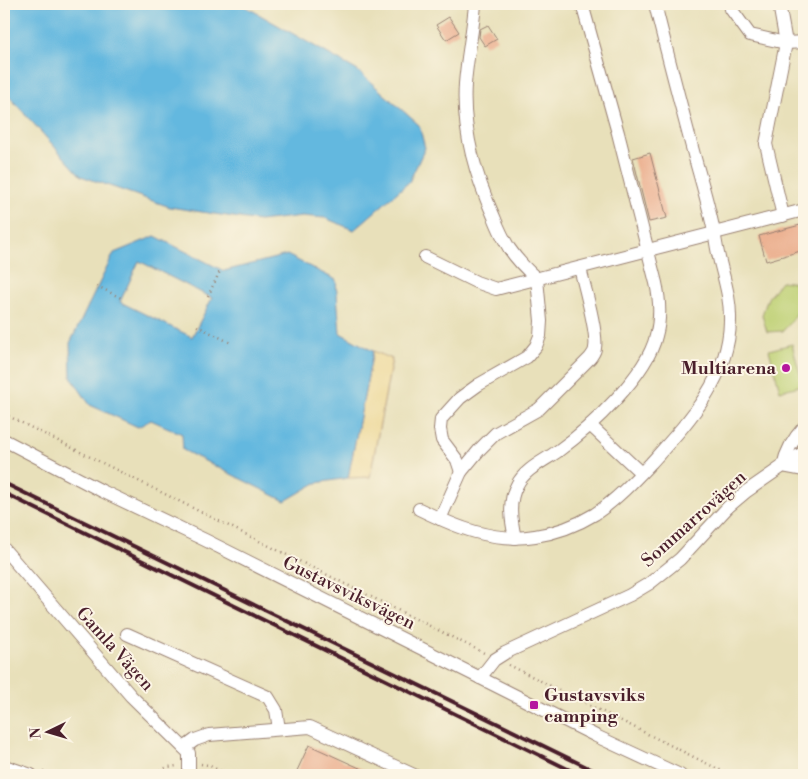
<svg xmlns="http://www.w3.org/2000/svg" width="808" height="779" font-family="'Libre Bodoni',serif">
	<style>
		.green { fill: #bed073; stroke: #84784f }
		.sand { fill: #eeda9e; stroke: #9c7c64 }
		.water { fill: #63b8df; stroke: #566c85; fill-rule: evenodd }
		.building { fill: #ecb293 }
		.lines { fill: none; stroke-linecap: round; stroke-linejoin: round }
		.minor-casing { stroke: #998072; stroke-width: 14 }
		.path { stroke: #998072; stroke-width: 2.5; stroke-dasharray: 1 4; stroke-linecap: butt }
		.minor { stroke: #fff; stroke-width: 12 }
		.rail { stroke: #4a1f2b; stroke-width: 4 }
		.poi-dot { fill: #b5179e; stroke: #fcf5e5; stroke-width: 2 }
		.labels { text-anchor: middle; dominant-baseline: central; stroke-width: 4; stroke-linejoin: round; paint-order: stroke }
		.poi-label { font-size: 18px; font-weight: bold; fill: #4a1f2b; stroke: #fcf5e5; text-anchor: end }
		.street-label { font-size: 18px; fill: #4a1f2b; stroke: #fcf5e5 }
	</style>
	<rect width="100%" height="100%" fill="#fcf5e5"/>
	<filter id="ink" filterUnits="userSpaceOnUse"><feTurbulence type="fractalNoise" baseFrequency=".02" numOctaves="2"/><feDisplacementMap in="SourceGraphic" scale="10" xChannelSelector="R" yChannelSelector="G"/><feConvolveMatrix kernelMatrix="1 2 1 2 8 2 1 2 1" color-interpolation-filters="sRGB"/></filter>
	<filter id="wash" filterUnits="userSpaceOnUse"><feTurbulence type="fractalNoise" baseFrequency=".0096" numOctaves="4" result="noise"/><feDisplacementMap in="SourceGraphic" scale="20" xChannelSelector="R" yChannelSelector="G"/><feGaussianBlur stdDeviation="1.12" result="paint"/><feColorMatrix in="noise" values="0 0 0 0 0 0 0 0 0 0 0 0 0 0 0 0 0 1.4 0 .05"/><feComposite in="paint" operator="in"/></filter>
	<g filter="url(#wash)">
		<rect width="100%" height="100%" fill="#e8e0ba"/>
		<g class="green">
			<path d="M781,281L798,283L804,300L794,318L783,331L767,332L762,315L768,298Z"/>
			<path d="M792,344L803,385L780,391L769,350Z"/>
		</g>
		<path class="sand" d="M373,351L392,359L370,477L348,478Z"/>
		<g class="water">
			<path d="M4,4H241L358,71L419,125L425,148L409,182L354,230L325,218L302,216L259,221L170,207L81,176L4,91Z"/>
			<path d="M155,236L224,271L287,255L336,280L340,333L373,351L348,478L316,483L285,501L183,450L182,434L151,420L138,427L90,405L71,377L70,343L114,253ZM139,261L212,298L192,337L120,302Z"/>
		</g>
		<g id="blocks">
			<g class="building">
				<path d="M449,17L459,32L446,40L436,25Z"/>
				<path d="M488,25L497,39L485,46L479,37L480,29Z"/>
				<path d="M650,153L667,218L649,222L633,158Z"/>
				<path d="M804,224V250L766,261L759,236Z"/>
				<path d="M309,745L375,775H295Z"/>
			</g>
		</g>
	</g>
	<g filter="url(#ink)">
		<use href="#blocks" fill-opacity="0" stroke="#998072" stroke-width="1"/>
		<g class="lines">
			<g class="minor-casing">
				<g id="minor">
					<path d="M730,4L731,9L750,35L786,43L804,42"/>
					<path d="M779,4L786,43L766,144L783,216"/>
					<path d="M425,257L476,282L496,289L804,210"/>
					<path d="M590,425L641,473"/>
					<path d="M4,440L102,491L205,540L596,736L680,775"/>
					<path d="M783,466C786,451 793,439 804,427"/>
					<path d="M783,466L804,452"/>
					<path d="M461,472L457,460L442,440L440,429L441,419L460,398L478,385L527,357L536,346L540,336L541,321L537,279C527,270 517,260 509,248C503,238 498,227 494,217C475,175 462,130 465,84C467,57 473,31 475,4"/>
					<path d="M419,509C456,527 493,543 535,536C556,533 577,525 595,514C616,500 634,481 651,463C688,422 729,379 730,321C731,293 720,269 716,243C711,211 701,181 693,151C680,102 667,53 655,4"/>
					<path d="M440,519L461,472L480,449L496,433L539,409L590,358C592,355 595,352 595,348C598,333 584,285 580,268"/>
					<path d="M515,538C511,520 508,501 517,485C525,469 544,461 558,451C590,428 647,375 656,336C661,318 660,301 656,283L618,133L582,4"/>
					<path d="M4,549L131,696L189,753V775"/>
					<path d="M127,634L268,697L276,710L279,729"/>
					<path d="M480,678L494,660L505,653L630,595L650,583L680,559L728,507L747,491L783,466L804,470"/>
					<path d="M184,748L195,740L209,735L310,727L414,775"/>
					<path d="M4,766L31,775"/>
				</g>
			</g>
			<g class="path">
				<path d="M97,286L121,298"/>
				<path d="M208,296L221,269"/>
				<path d="M197,326L231,343"/>
				<path d="M4,414L484,653"/>
				<path d="M509,665L730,775"/>
				<path d="M545,696L551,686"/>
				<path d="M201,764L208,765L229,775"/>
				<path d="M43,772L54,775"/>
				<path d="M146,775L168,767L178,766"/>
			</g>
			<use href="#minor" class="minor"/>
			<g class="rail">
				<path d="M4,483L603,775"/>
				<path d="M4,493L580,775"/>
			</g>
		</g>
	</g>
	<g class="poi-dot">
		<circle cx="786" cy="368" r="5"/>
		<rect x="529" y="700" width="10" height="10" rx="2.5"/>
	</g>
	<g class="labels">
		<g class="poi-label">
			<text x="776" y="368">Multiarena</text>
			<text x="544" y="695" text-anchor="start">Gustavsviks<tspan x="544" dy="21">camping</tspan></text>
		</g>
		<g class="street-label">
			<text transform="translate(694 519) rotate(-42)">Sommarrovägen</text>
			<text transform="translate(349 593) rotate(26)">Gustavsviksvägen</text>
			<text transform="translate(115 649) rotate(48)">Gamla Vägen</text>
		</g>
	</g>
	<rect width="808" height="779" fill="none" stroke="#fcf5e5" stroke-width="20"/>
	<g transform="translate(48 732) rotate(265)" stroke="#fcf5e5" stroke-width="4" paint-order="stroke">
	<path d="M0-4L9 19L0 12L-9 19Z" fill="#4a1f2b"/>
	<text y="-8" font-size="14" font-weight="bold" text-anchor="middle" fill="#4a1f2b">N</text>
	</g>
</svg>
